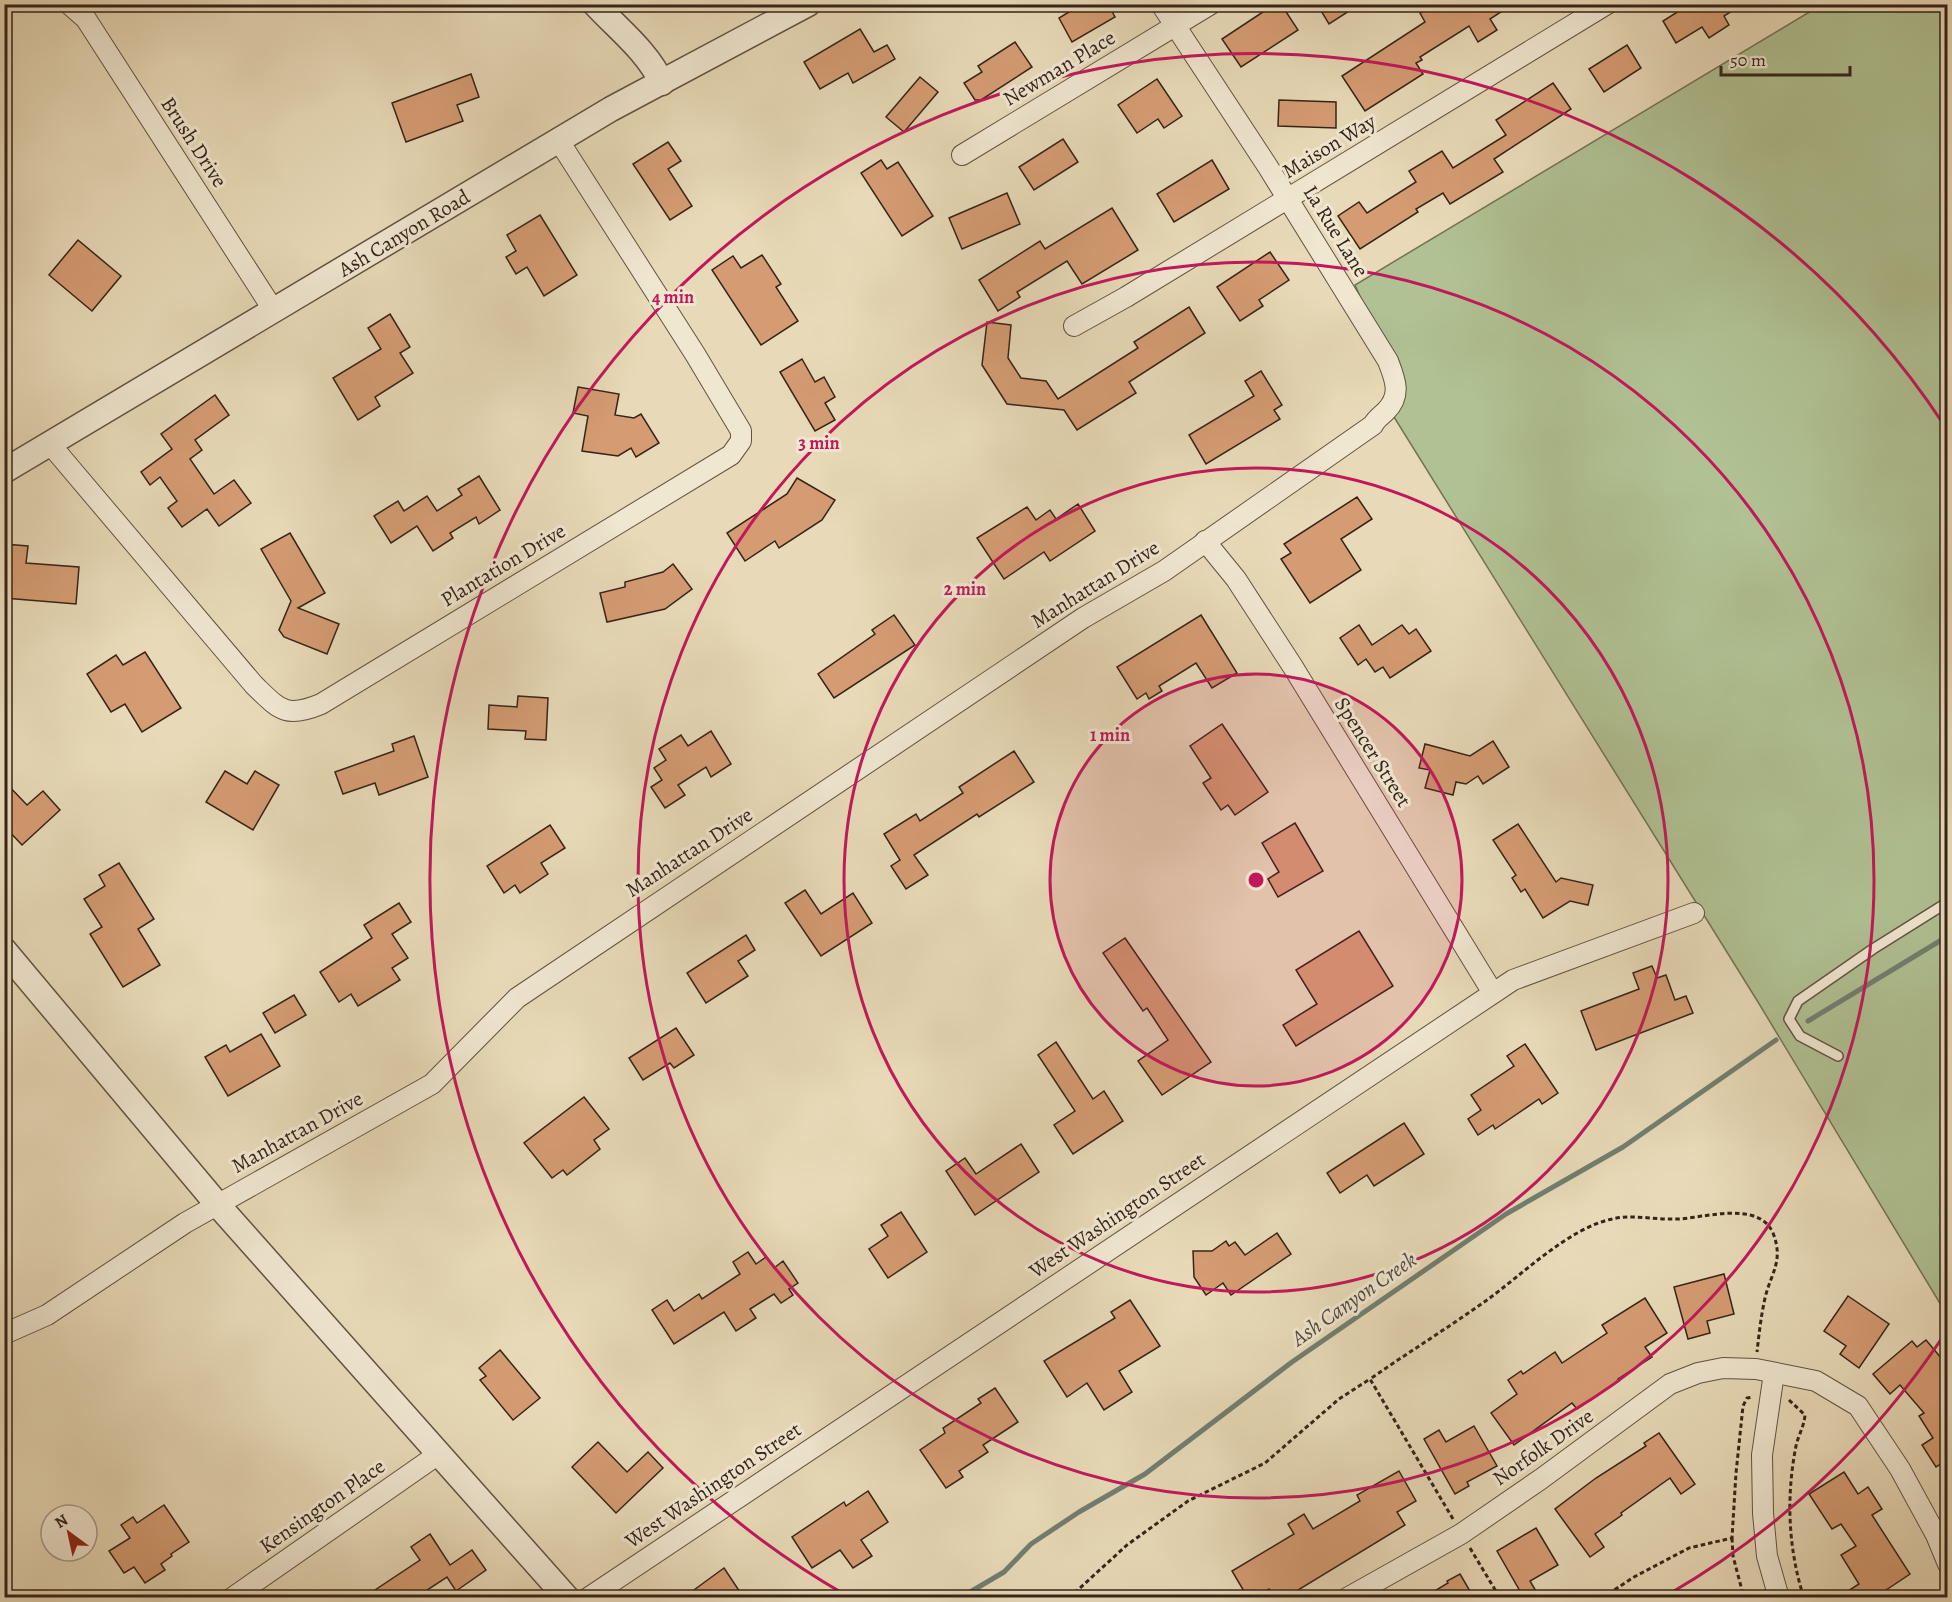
<svg xmlns="http://www.w3.org/2000/svg" width="1952" height="1602" font-family="Alegreya,serif">
	<style>
		.green { fill: #b0c193; stroke: #737256; stroke-width: 1.5 }
		.lines { fill: none; stroke-linecap: round; stroke-linejoin: round }
		.stream { stroke: #717f70; stroke-width: 5 }
		.building { fill: #d59c73; stroke: #36241a; stroke-width: 1.5 }
		.service-casing { stroke: #625242; stroke-width: 12 }
		.minor-casing { stroke: #625242; stroke-width: 22 }
		.tertiary-casing { stroke: #625242; stroke-width: 27 }
		.path { stroke: #36241a; stroke-width: 3; stroke-dasharray: 4.5 3; stroke-linecap: butt }
		.service { stroke: #f0e7d1; stroke-width: 9 }
		.minor { stroke: #f0e7d1; stroke-width: 20 }
		.tertiary { stroke: #f0e7d1; stroke-width: 24 }
		.ring { fill: none; stroke: #c2185b; stroke-width: 3 }
		.labels { text-anchor: middle; dominant-baseline: central; stroke-width: 6; stroke-linejoin: round; paint-order: stroke }
		.street-label { font-size: 21px; fill: #36241a; stroke: #f0e7d1 }
		.water-label { font-size: 22px; font-style: italic; fill: #4e4a3e; stroke: #f0e7d1 }
		.centre { fill: #c2185b; stroke: #f0e7d1; stroke-width: 3 }
		.ring-label { font-size: 18px; text-anchor: middle; font-weight: bold; fill: #c2185b; stroke: #f0e7d1; stroke-width: 6; stroke-linejoin: round; paint-order: stroke }
	</style>
	<rect width="100%" height="100%" fill="#e8dab8"/>
	<filter id="stains"><feTurbulence type="fractalNoise" baseFrequency=".00333" numOctaves="4"/><feColorMatrix values="0 0 0 0 .2 0 0 0 0 .09 0 0 0 0 .02 0 0 0 .5 -.17"/></filter>
	<radialGradient id="worn" r=".72"><stop offset=".6" stop-color="#630" stop-opacity="0"/><stop offset="1" stop-color="#630" stop-opacity=".3"/></radialGradient>
	<path class="green" d="M1821,5H1947V1315L1758,1002L1389,409L1388,361L1355,285Z"/>
	<g class="lines">
		<g class="stream">
			<path d="M1808,1021L1948,936"/>
			<path d="M960,1598L1004,1572L1031,1544L1079,1512L1145,1474L1292,1362L1506,1214L1623,1147L1776,1040"/>
		</g>
	</g>
	<g class="building">
		<path d="M1082,4H1108L1115,17L1072,42L1059,18Z"/>
		<path d="M1275,4H1281L1298,30L1241,67L1222,39Z"/>
		<path d="M1317,4H1360L1329,24Z"/>
		<path d="M1434,4H1513L1490,19L1497,30L1478,42L1469,26L1420,57L1422,60L1416,63L1423,74L1365,111L1342,76L1425,22L1420,13Z"/>
		<path d="M1690,4H1743L1724,16L1729,25L1709,38L1702,27L1676,43L1663,21Z"/>
		<path d="M860,29L874,52L887,45L895,59L853,83L848,73L820,89L804,62Z"/>
		<path d="M1015,42L1032,67L981,100H975L964,83L982,72L978,66Z"/>
		<path d="M1627,45L1641,68L1604,92L1589,69Z"/>
		<path d="M471,74L479,97L457,105L463,121L406,142L392,103Z"/>
		<path d="M920,77L938,92L904,132L886,117Z"/>
		<path d="M1157,79L1182,116L1164,128L1158,119L1137,133L1118,105Z"/>
		<path d="M1553,83L1571,109L1494,159L1503,172L1450,204L1443,193L1416,209L1418,212L1360,249L1338,216L1359,202L1367,213L1416,182L1409,171L1442,151L1453,168L1506,135L1496,120Z"/>
		<path d="M1279,100L1336,102V128L1278,126Z"/>
		<path d="M1063,139L1078,162L1034,190L1019,167Z"/>
		<path d="M668,142L681,161L668,169L692,206L670,220L633,164Z"/>
		<path d="M881,160L887,169L898,162L933,216L902,236L861,173Z"/>
		<path d="M1212,160L1229,189L1174,222L1157,194Z"/>
		<path d="M1007,193L1020,224L962,249L949,218Z"/>
		<path d="M1112,208L1138,250L1082,284L1067,261L1017,292L1020,297L998,311L979,280L1040,241L1045,249Z"/>
		<path d="M540,215L577,275L544,296L527,267L516,274L506,257L516,251L507,235Z"/>
		<path d="M78,240L121,276L92,311L49,275Z"/>
		<path d="M1270,252L1289,280L1259,300L1263,306L1240,321L1217,287Z"/>
		<path d="M762,255L781,284L776,287L798,321L761,345L712,270L733,256L741,268Z"/>
		<path d="M1189,307L1205,333L1129,382L1136,393L1077,430L1064,410L1007,404L982,365L987,322L1011,325L1008,358L1021,378L1046,381L1058,399L1138,348L1134,342Z"/>
		<path d="M390,314L410,347L400,353L413,373L375,397L380,406L358,420L333,378L381,349L368,328Z"/>
		<path d="M802,359L815,382L824,377L835,397L825,403L835,420L815,431L780,372Z"/>
		<path d="M1261,371L1282,405L1274,410L1280,419L1206,464L1189,435L1254,396L1245,381Z"/>
		<path d="M578,387L619,394L615,415L634,418L641,414L659,443L636,457L631,448L618,456L582,451L588,416L573,413Z"/>
		<path d="M215,395L229,415L195,440L202,450L190,459L214,494L234,480L251,503L219,526L207,509L182,527L168,508L177,501L160,477L150,485L141,472L172,449L161,434Z"/>
		<path d="M479,476L500,510L479,524L476,517L450,533L453,538L433,551L417,526L391,543L374,516L398,501L404,511L427,496L437,511L462,495L458,489Z"/>
		<path d="M797,478L835,500L822,520L779,548L775,541L745,561L727,533L787,494Z"/>
		<path d="M1357,497L1372,519L1341,539L1361,570L1310,603L1281,559L1291,553L1284,544Z"/>
		<path d="M1078,504L1095,531L1050,561L1044,552L1004,579L977,538L1027,507L1036,520L1050,510L1056,519Z"/>
		<path d="M290,533L325,593L298,608L339,624L327,654L284,637L279,630L291,601L261,549Z"/>
		<path d="M4,544L28,546L26,563L79,567L76,604L4,598Z"/>
		<path d="M673,564L692,589L665,609L607,622L600,593L625,587V582L663,572Z"/>
		<path d="M894,615L915,645L834,698L818,674L875,634L872,630Z"/>
		<path d="M1201,615L1237,673L1212,688L1196,663L1159,686L1162,691L1149,699L1146,693L1137,699L1117,667Z"/>
		<path d="M1359,625L1372,645L1402,625L1409,634L1416,629L1431,651L1390,678L1383,667L1375,672L1366,659L1358,665L1340,638Z"/>
		<path d="M145,652L181,708L142,732L125,704L111,712L87,674L116,655L123,665Z"/>
		<path d="M518,696L548,698L546,740L525,739L526,731L488,729L489,705L517,707Z"/>
		<path d="M1222,724L1268,792L1235,815L1228,805L1221,810L1203,783L1211,778L1190,746Z"/>
		<path d="M711,731L731,764L711,777L706,767L678,785L685,795L665,808L651,787L662,780L654,768L666,760L659,749L681,735L688,746Z"/>
		<path d="M414,736L428,777L379,795L375,783L343,794L335,772L394,751L392,744Z"/>
		<path d="M1493,741L1509,767L1483,784L1478,776L1466,784L1456,782L1453,795L1425,788L1430,770L1419,768L1425,744L1470,756Z"/>
		<path d="M1014,751L1034,782L979,817L977,814L914,855L928,875L906,889L891,866L900,860L884,834L916,814L920,821L963,793L959,787Z"/>
		<path d="M225,771L247,784L255,771L279,785L253,830L206,802Z"/>
		<path d="M4,781L27,805L43,791L60,810L22,845L4,826Z"/>
		<path d="M1295,823L1323,871L1278,897L1268,879L1279,872L1262,843Z"/>
		<path d="M1518,824L1556,882L1561,878L1593,885L1588,905L1570,901L1543,918L1525,889L1521,892L1512,878L1516,875L1493,840Z"/>
		<path d="M550,825L565,848L541,863L548,874L520,893L515,885L504,893L487,866Z"/>
		<path d="M119,863L154,919L138,929L160,965L123,987L90,934L102,927L84,899L105,886L99,875Z"/>
		<path d="M805,890L821,914L853,893L872,923L821,956L785,903Z"/>
		<path d="M399,903L411,922L392,934L408,958L392,968L400,980L358,1006L351,994L339,1002L320,972L372,938L364,925Z"/>
		<path d="M1359,931L1393,986L1296,1046L1283,1025L1317,1004L1296,970Z"/>
		<path d="M746,935L755,950L738,961L748,976L706,1003L687,973Z"/>
		<path d="M1125,938L1211,1062L1162,1095L1138,1061L1168,1040L1147,1008L1143,1011L1103,953Z"/>
		<path d="M1652,966L1657,978L1666,975L1675,1000L1686,996L1693,1013L1596,1050L1581,1011L1639,989L1633,973Z"/>
		<path d="M294,995L306,1015L275,1033L263,1013Z"/>
		<path d="M676,1028L694,1055L674,1068L670,1063L643,1080L629,1058Z"/>
		<path d="M261,1034L280,1066L228,1096L205,1057L226,1045L230,1052Z"/>
		<path d="M1056,1042L1093,1099L1104,1091L1123,1121L1073,1154L1054,1125L1075,1111L1038,1055Z"/>
		<path d="M1525,1044L1558,1093L1542,1104L1539,1099L1495,1129L1493,1125L1478,1135L1468,1119L1481,1110L1471,1095L1514,1066L1507,1056Z"/>
		<path d="M584,1097L609,1129L594,1140L600,1149L567,1175L563,1170L552,1178L524,1143Z"/>
		<path d="M1404,1123L1424,1154L1374,1186L1367,1175L1340,1193L1327,1173Z"/>
		<path d="M1021,1144L1039,1172L975,1215L946,1171L965,1158L976,1174Z"/>
		<path d="M901,1212L927,1252L888,1278L869,1249L888,1236L881,1225Z"/>
		<path d="M1277,1233L1291,1254L1231,1295L1223,1283L1206,1295L1194,1277L1193,1251H1212L1226,1241L1229,1246L1235,1242L1245,1255Z"/>
		<path d="M748,1252L756,1264L766,1257L774,1268L783,1261L798,1283L789,1289L793,1295L781,1303L774,1294L750,1309L756,1318L736,1331L724,1312L674,1344L652,1310L667,1300L674,1311L699,1294L702,1299L740,1274L733,1262Z"/>
		<path d="M1724,1274L1734,1314L1707,1321L1710,1333L1688,1339L1674,1287Z"/>
		<path d="M1848,1296L1889,1324L1859,1368L1840,1354L1846,1346L1824,1331Z"/>
		<path d="M1645,1298L1667,1333L1645,1347L1652,1357L1618,1379L1619,1381L1577,1409L1572,1403L1514,1445L1491,1413L1517,1394L1508,1380L1521,1371L1523,1374L1555,1352L1562,1363L1607,1333L1602,1325Z"/>
		<path d="M1130,1300L1160,1346L1119,1371L1132,1392L1104,1410L1087,1383L1067,1397L1044,1361L1115,1318L1111,1312Z"/>
		<path d="M1926,1340L1947,1365V1461V1460L1936,1467L1922,1445L1933,1438L1919,1416L1924,1413L1900,1385L1890,1394L1873,1374L1912,1341L1917,1347Z"/>
		<path d="M500,1350L540,1398L513,1420L480,1380L486,1376L479,1368Z"/>
		<path d="M995,1388L1018,1422L983,1445L988,1452L959,1471L963,1477L946,1488L920,1450L945,1433L943,1428L981,1403L978,1399Z"/>
		<path d="M1474,1426L1497,1466L1467,1482L1469,1486L1455,1494L1424,1439L1439,1430L1446,1442Z"/>
		<path d="M1659,1433L1695,1484L1681,1494L1670,1478L1621,1513L1622,1515L1595,1534L1604,1547L1590,1557L1555,1509L1596,1478L1646,1446L1644,1443Z"/>
		<path d="M598,1442L627,1472L648,1452L663,1468L616,1513L572,1467Z"/>
		<path d="M1399,1471L1416,1501L1397,1512L1405,1525L1285,1598H1275L1269,1589L1255,1598H1248L1232,1571L1294,1534L1288,1524L1304,1514L1313,1529L1360,1501L1357,1495Z"/>
		<path d="M1844,1472L1858,1494L1868,1487L1882,1509L1872,1515L1910,1574L1874,1598H1837L1859,1584L1841,1555L1856,1546L1841,1524L1832,1529L1809,1494Z"/>
		<path d="M868,1491L888,1522L861,1540L872,1556L853,1568L840,1550L812,1568L792,1537L844,1502L846,1506Z"/>
		<path d="M164,1505L189,1542L171,1554L172,1556L161,1564L165,1570L145,1583L134,1567L124,1573L109,1551L130,1538L121,1525L133,1517L137,1523Z"/>
		<path d="M1536,1528L1558,1565L1530,1581L1540,1598H1524L1497,1551Z"/>
		<path d="M430,1534L450,1565L472,1550L486,1570L456,1591L447,1577L415,1598H363L420,1560L411,1547Z"/>
		<path d="M724,1568L744,1598H683Z"/>
		<path d="M1460,1574L1474,1598H1423L1448,1583L1447,1581Z"/>
	</g>
	<g class="lines">
		<g class="service-casing">
			<path id="service" d="M1838,1056L1800,1036L1789,1019L1798,1001L1873,949L1948,902"/>
		</g>
		<g class="minor-casing">
			<g id="minor">
				<path d="M69,4L86,19L274,311"/>
				<path d="M962,155L1211,4"/>
				<path d="M1074,326L1126,297L1607,4"/>
				<path d="M50,444L254,685C279,709 285,719 321,704L731,455L741,441V431L695,354L559,141"/>
				<path d="M1205,541L1236,579L1293,667L1493,993"/>
				<path d="M4,1334L47,1315L185,1223L432,1084L517,998L1083,618L1164,571L1373,425C1376,419 1381,416 1386,411C1402,395 1395,379 1388,361L1268,167L1161,4"/>
				<path d="M1774,1373L1762,1455L1763,1513L1767,1556L1779,1598"/>
				<path d="M232,1598L440,1453"/>
				<path d="M588,1598L1513,980L1694,913"/>
				<path d="M1347,1598L1461,1534L1541,1479L1670,1384L1698,1373L1723,1368L1756,1369L1816,1381L1858,1406L1900,1469L1936,1535L1948,1564"/>
			</g>
		</g>
		<g class="tertiary-casing">
			<g id="tertiary">
				<path d="M595,4C619,30 647,51 662,83"/>
				<path d="M4,471L611,109L808,4"/>
				<path d="M4,950L217,1204L567,1598"/>
			</g>
		</g>
		<g class="path">
			<path d="M1789,1400L1805,1415C1804,1427 1798,1436 1796,1446C1786,1496 1788,1549 1804,1598"/>
			<path d="M1453,1519L1370,1379C1409,1352 1449,1327 1487,1300C1523,1274 1569,1228 1612,1219C1633,1214 1655,1220 1676,1219C1685,1219 1694,1217 1703,1216C1724,1213 1762,1207 1773,1233C1784,1261 1771,1273 1765,1298C1761,1316 1759,1334 1757,1352"/>
			<path d="M1732,1538L1733,1556L1744,1598"/>
			<path d="M1470,1548L1500,1598"/>
			<path d="M1069,1598L1127,1545L1188,1501L1265,1463L1339,1399L1370,1379"/>
			<path d="M1602,1598L1634,1577L1689,1548L1732,1538L1736,1473L1743,1406L1747,1398L1753,1397"/>
		</g>
		<use href="#service" class="service"/>
		<use href="#minor" class="minor"/>
		<use href="#tertiary" class="tertiary"/>
	</g>
	<circle cx="1256" cy="880" r="206" fill="#c2185b" fill-opacity=".12"/>
	<g class="ring">
		<circle cx="1256" cy="880" r="206"/>
		<circle cx="1256" cy="880" r="412"/>
		<circle cx="1256" cy="880" r="618"/>
		<path d="M1944 1335A825 825 0 0 1 1669 1594M844 1594A825 825 0 1 1 1944 425"/>
	</g>
	<g class="labels">
		<g class="street-label">
			<text transform="translate(1059 68) rotate(-31)">Newman Place</text>
			<text transform="translate(194 142) rotate(57)">Brush Drive</text>
			<text transform="translate(1329 146) rotate(-31)">Maison Way</text>
			<text transform="translate(1336 231) rotate(58)">La Rue Lane</text>
			<text transform="translate(404 233) rotate(-31)">Ash Canyon Road</text>
			<text transform="translate(503 565) rotate(-31)">Plantation Drive</text>
			<text transform="translate(1095 584) rotate(-32)">Manhattan Drive</text>
			<text transform="translate(1373 752) rotate(58)">Spencer Street</text>
			<text transform="translate(689 852) rotate(-33)">Manhattan Drive</text>
			<text transform="translate(297 1132) rotate(-29)">Manhattan Drive</text>
			<text transform="translate(1117 1215) rotate(-34)">West Washington Street</text>
			<text transform="translate(1543 1447) rotate(-35)">Norfolk Drive</text>
			<text transform="translate(713 1485) rotate(-34)">West Washington Street</text>
			<text transform="translate(322 1506) rotate(-35)">Kensington Place</text>
		</g>
		<g class="water-label">
			<text transform="translate(1354 1299) rotate(-35)">Ash Canyon Creek</text>
		</g>
	</g>
	<circle cx="1256" cy="880" r="9" class="centre"/>
	<g class="ring-label">
		<text x="673" y="303">4 min</text>
		<text x="819" y="449">3 min</text>
		<text x="965" y="595">2 min</text>
		<text x="1110" y="741">1 min</text>
	</g>
	<rect width="1952" height="1602" fill="none" stroke="#e8dab8" stroke-width="24"/>
	<rect x="6" y="6" width="1940" height="1590" fill="none" stroke="#36241a" stroke-width="3"/>
	<rect x="12" y="12" width="1928" height="1578" fill="none" stroke="#36241a" stroke-width="1.5"/>
	<g transform="translate(69 1533) rotate(327)"><circle r="28" fill="#f0e7d1" stroke="#a69988" stroke-width="1.5"/>
	<path d="M0-4.5L10 22L0 15L-10 22Z" fill="#8f2418"/>
	<text y="-9" font-size="16" font-weight="bold" text-anchor="middle" fill="#36241a">N</text>
	</g>
	<path d="M1721 66v9h129v-9" fill="none" stroke="#36241a" stroke-width="3"/>
	<text x="1730" y="66" font-size="18" fill="#36241a" stroke="#f0e7d1" stroke-width="4.5" paint-order="stroke">50 m</text>
	<rect width="100%" height="100%" filter="url(#stains)"/>
	<rect width="100%" height="100%" fill="url(#worn)"/>
</svg>
